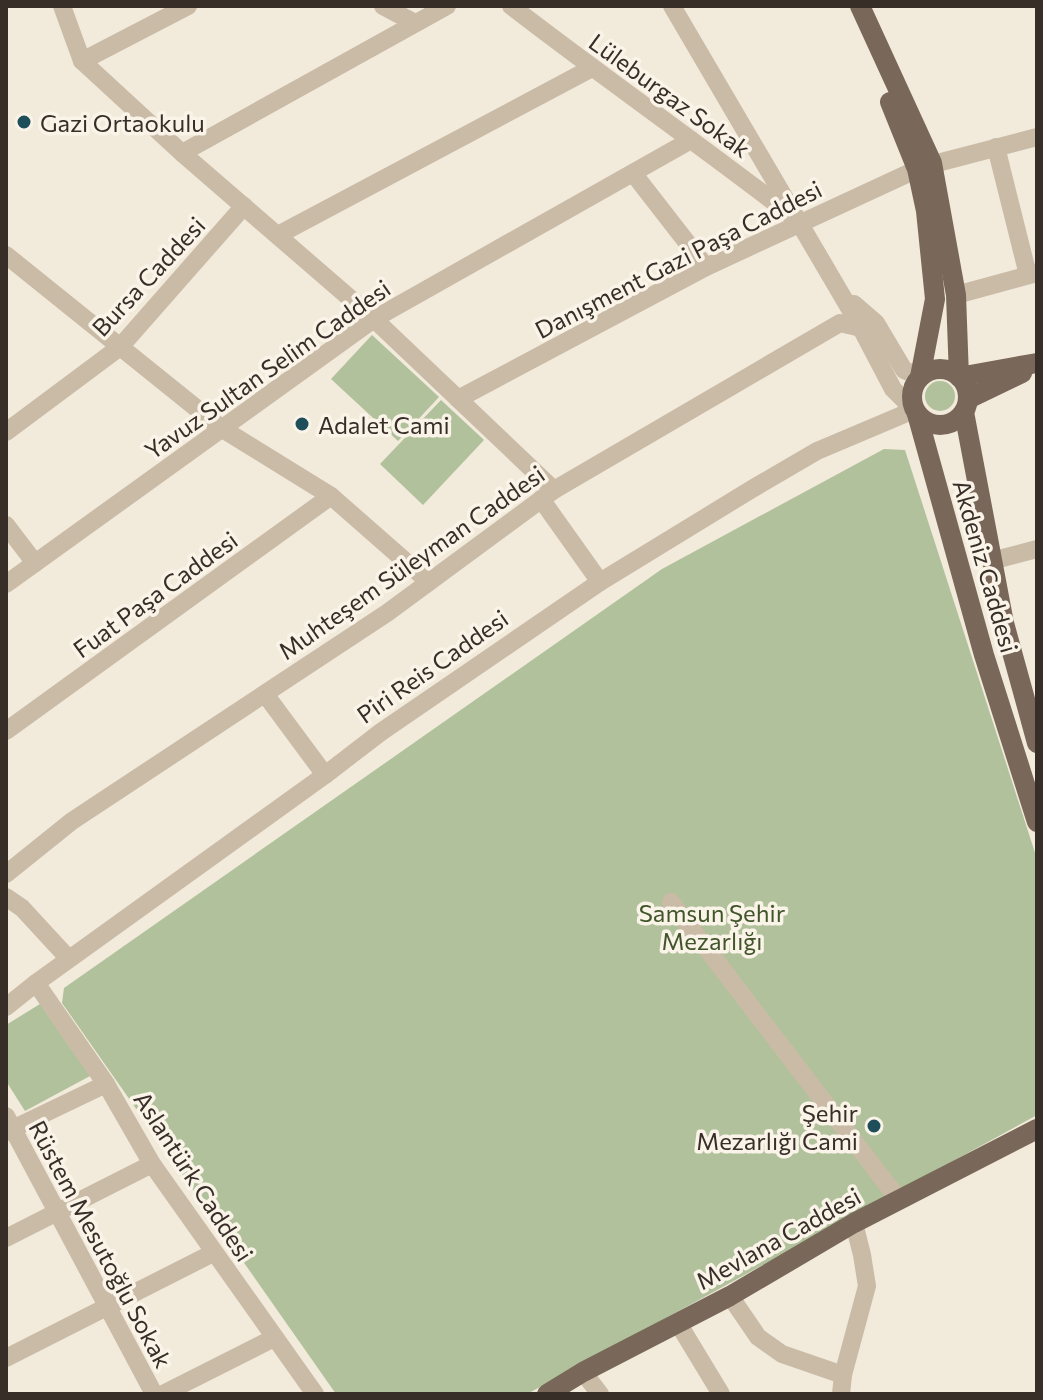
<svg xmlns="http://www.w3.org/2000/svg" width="1043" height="1400" font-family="Commissioner,sans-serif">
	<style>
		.green { fill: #b0c19b }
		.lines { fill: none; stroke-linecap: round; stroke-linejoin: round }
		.minor { stroke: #cabba7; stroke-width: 18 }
		.major { stroke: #796759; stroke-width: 20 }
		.poi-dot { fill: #1d4e59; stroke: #faf3e8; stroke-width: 3 }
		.labels { text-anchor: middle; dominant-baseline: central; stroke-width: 7; stroke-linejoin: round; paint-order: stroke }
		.street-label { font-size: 24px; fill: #372e28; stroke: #faf3e8 }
		.poi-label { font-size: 24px; fill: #372e28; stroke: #faf3e8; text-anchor: start }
		.park-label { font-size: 24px; fill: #41552b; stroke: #faf3e8 }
	</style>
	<rect width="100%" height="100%" fill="#f2eadb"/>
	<g class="green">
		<path d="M372,335L439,397L398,441L331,379Z"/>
		<circle cx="940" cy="396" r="15"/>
		<path d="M441,400L484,440L423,505L380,464Z"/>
		<path d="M884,449L905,450L1037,859V1115L527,1394H336L62,1003L64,988L662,569Z"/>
		<path d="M40,1004L90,1076L25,1111L6,1081V1025Z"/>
	</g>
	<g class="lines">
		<g class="minor">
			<path d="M62,6L82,61L182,153L374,319L554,490"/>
			<path d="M383,6L415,23"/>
			<path d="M511,6C603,77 699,144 791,215"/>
			<path d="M82,61L188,6"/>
			<path d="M996,147L1028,275"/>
			<path d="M182,153L447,6"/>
			<path d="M633,173L706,267"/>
			<path d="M278,235L592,68"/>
			<path d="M6,255L221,428L331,496L429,582"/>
			<path d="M956,295L1037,273"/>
			<path d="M854,304L876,323L904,370L920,377"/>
			<path d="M458,399L706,267L922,167L1037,137"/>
			<path d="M6,432L120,347L244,206"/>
			<path d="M541,499L600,582"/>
			<path d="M6,525L35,563"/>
			<path d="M991,561L1037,549"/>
			<path d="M6,584L374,319L691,140"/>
			<path d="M265,694L325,775"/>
			<path d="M6,731L331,496"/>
			<path d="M6,874L72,821L387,613L554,490L840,323L861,328"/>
			<path d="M6,897L22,908L69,959"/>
			<path d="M671,902L899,1200"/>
			<path d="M36,983L106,1084L152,1164L315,1394"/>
			<path d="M6,1007L36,983L325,775L381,732L600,582L752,489L817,451L914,410L893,389L861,328L672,6"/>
			<path d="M6,1116L154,1394"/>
			<path d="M6,1132L106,1084"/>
			<path d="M6,1238L152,1164"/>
			<path d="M730,1296L758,1337L782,1354L843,1375"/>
			<path d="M678,1323L721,1394"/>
			<path d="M6,1358L213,1253"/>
			<path d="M583,1372L600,1394"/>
			<path d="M163,1394L274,1338"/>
			<path d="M841,1394L843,1375L867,1286L862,1255L854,1223"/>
		</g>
		<g class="major">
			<path d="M860,6L932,163L956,295L959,377L1037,363"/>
			<path d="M890,102L917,169L926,211L935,299L920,377"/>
			<circle cx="940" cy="397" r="28"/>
			<path d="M968,399L1022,373"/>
			<path d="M964,412L1004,623L1037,743"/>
			<path d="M917,414L984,655L1037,822"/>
			<path d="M547,1394L583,1372L730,1296L854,1223L1037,1129"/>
		</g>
	</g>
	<g class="poi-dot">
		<circle cx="24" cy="122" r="8"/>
		<circle cx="302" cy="424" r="8"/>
		<circle cx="874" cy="1126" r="8"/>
	</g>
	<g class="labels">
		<g class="street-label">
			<text transform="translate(670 95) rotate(36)">Lüleburgaz Sokak</text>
			<text transform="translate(678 259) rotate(-27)">Danışment Gazi Paşa Caddesi</text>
			<text transform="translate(148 276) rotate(-47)">Bursa Caddesi</text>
			<text transform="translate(267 369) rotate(-35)">Yavuz Sultan Selim Caddesi</text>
			<text transform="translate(411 562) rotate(-35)">Muhteşem Süleyman Caddesi</text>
			<text transform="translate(986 566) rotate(74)">Akdeniz Caddesi</text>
			<text transform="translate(155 594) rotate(-36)">Fuat Paşa Caddesi</text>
			<text transform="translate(432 666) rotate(-35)">Piri Reis Caddesi</text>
			<text transform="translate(194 1176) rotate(57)">Aslantürk Caddesi</text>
			<text transform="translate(778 1238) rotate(-29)">Mevlana Caddesi</text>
			<text transform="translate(101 1244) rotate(62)">Rüstem Mesutoğlu Sokak</text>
		</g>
		<g class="poi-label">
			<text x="40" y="122">Gazi Ortaokulu</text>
			<text x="318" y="424">Adalet Cami</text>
			<text x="858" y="1112" text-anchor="end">Şehir<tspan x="858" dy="28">Mezarlığı Cami</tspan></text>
		</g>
		<g class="park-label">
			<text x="712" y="912">Samsun Şehir<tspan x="712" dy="28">Mezarlığı</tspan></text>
		</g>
	</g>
	<rect width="1043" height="1400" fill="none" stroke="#372e28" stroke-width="16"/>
</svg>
